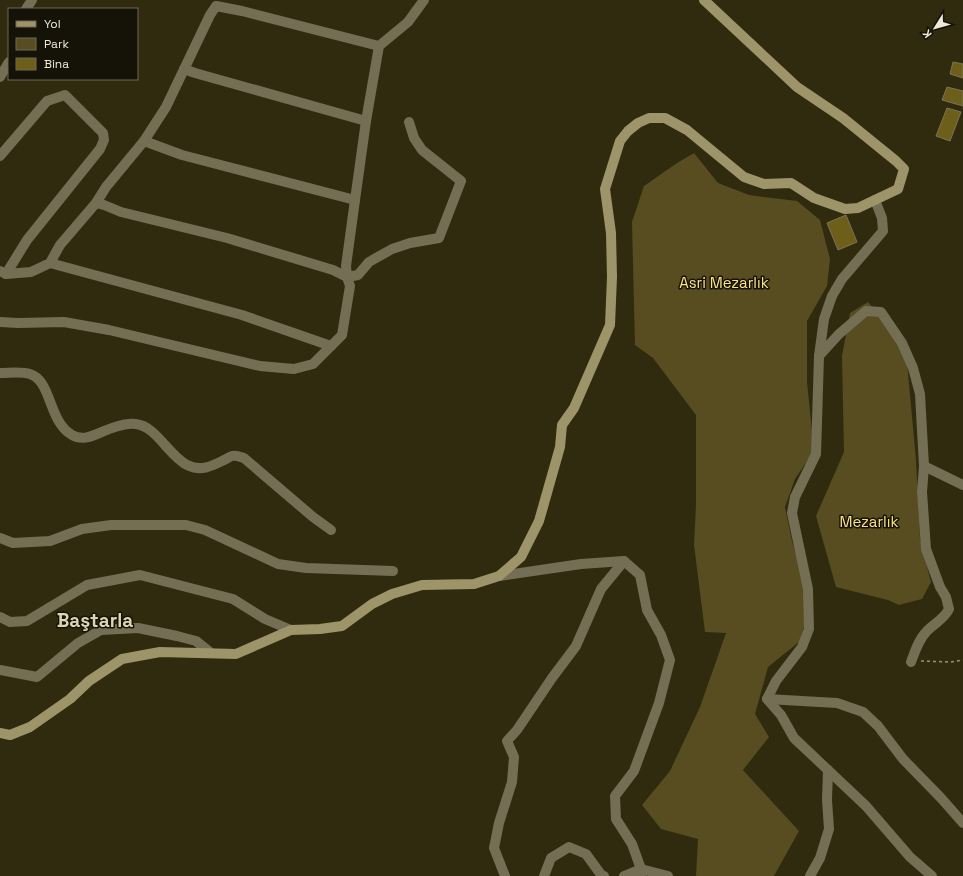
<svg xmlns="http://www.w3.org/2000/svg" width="963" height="876" font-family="'Space Grotesk',sans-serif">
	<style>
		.green { fill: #574d20 }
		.building { fill: #6d5e1a; stroke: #7b7457 }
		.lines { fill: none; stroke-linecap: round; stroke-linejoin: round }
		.path { stroke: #96917c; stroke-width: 1.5; stroke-dasharray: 3 3; stroke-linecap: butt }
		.street { stroke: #746e54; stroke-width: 10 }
		.secondary { stroke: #9e946a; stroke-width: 10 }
		.labels { text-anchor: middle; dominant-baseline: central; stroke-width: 3; stroke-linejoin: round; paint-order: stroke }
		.park-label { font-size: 15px; fill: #fae385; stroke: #151307 }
		.district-label { font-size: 19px; font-weight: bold; fill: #dcd5b5; stroke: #151307 }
	</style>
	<rect width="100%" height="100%" fill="#302a0f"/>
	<g class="green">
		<path d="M694,153L718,183L749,195L797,201L820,220L830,259L827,286L807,321V382L814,451L795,479L785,507L792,541L806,589L805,624L799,642L768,667L755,714L769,737L743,770L799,831L774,876H696L698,839L661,829L642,805L670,771L700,707L726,633L705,632L694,545L696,504V415L653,358L635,345L632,222L644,186L677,163Z"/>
		<path d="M868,302L888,326L907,362L916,460L920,539L931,582L922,599L899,605L888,600L836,587L816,516L844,452L842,356L850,313Z"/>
	</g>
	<g class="building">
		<path d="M953,62L963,64V78L950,74Z"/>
		<path d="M947,87L963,91V106L942,100Z"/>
		<path d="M947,108L961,112L950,141L936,136Z"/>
		<path d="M846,215L857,242L838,250L827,223Z"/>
	</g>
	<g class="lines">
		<path class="path" d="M921,661L951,662L963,660"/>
		<g class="street">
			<path d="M26,9L32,0"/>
			<path d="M184,69L195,73L366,121"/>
			<path d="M0,77L9,62"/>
			<path d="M144,141L182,155L355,200"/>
			<path d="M0,156L47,101L65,95L103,133L104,140L100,149L27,240L6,274"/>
			<path d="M875,200L882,218L883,231L842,279L832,296L824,319L819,356L816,454L795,497L792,513L808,589L809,629L802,647L776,681L767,699L781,715L794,738L866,806L910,857L932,876"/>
			<path d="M96,203L104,205L121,212L227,238L333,270L347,277L358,275L369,262L392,249L410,243L439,238L461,181L422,150L414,138L409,122"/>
			<path d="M50,263L242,315L331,346"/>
			<path d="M0,271L6,274L31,272L50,263L60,245L96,203L106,187L144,141L166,107L210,15L216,6L242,11L379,46"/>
			<path d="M0,322L18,323L64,322L109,330L260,366L294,369L313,364L342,335L350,286L347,277L346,266L355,200L366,121L379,46L408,22L424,0"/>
			<path d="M819,356L839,334L866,311L881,312L902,343L913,368L920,394L924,466L922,492L926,549L940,587L946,597L949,609C944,619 935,623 927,631C919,639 915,651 911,662"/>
			<path d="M0,373C10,373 21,371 30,374C52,381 48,421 72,435C85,443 99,432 112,428C118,426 129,423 136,424C156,426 169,456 187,465C201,472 212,466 224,460C227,459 230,456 232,456C236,455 241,457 244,458L313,517L331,530"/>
			<path d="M924,466L963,485"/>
			<path d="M0,538L13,543L50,541L82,529L111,525H186L205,530L278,564L306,568L393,571"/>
			<path d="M499,576L581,564L624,561L640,575L647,610L661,635L670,660L659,703L634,771L615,796L616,819L632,844L641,869V876"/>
			<path d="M0,617L10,622L27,621L87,585L140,575L233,599L265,619L291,630"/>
			<path d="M0,670L37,677L78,643L101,630L138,628L177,636L196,641L211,653"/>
			<path d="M767,699L837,703L863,712L878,726L903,759L941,798L963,823"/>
			<path d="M505,876L494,848L499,823L512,782L514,757L507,741L517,730L552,678L576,646L601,589L624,561"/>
			<path d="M544,876L551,858L569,847L586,854L602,876H604"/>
			<path d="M624,876L641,869L668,876"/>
			<path d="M810,876L820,858L829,829L827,800L828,770"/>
		</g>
		<path class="secondary" d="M0,733L10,735L30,727L70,699L89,681L122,659L160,652L236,654L291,630L320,629L342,626L372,604L392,594L422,585L474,584L499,576L521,557L539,521L560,447L562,425L574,408L610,325L612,277L611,233L605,189L620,141L628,131L638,123L649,118H665L687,130L744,177L764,184L791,183L814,198L845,209L858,208L898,189L904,169L896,161L843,118L797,87L704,0"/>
	</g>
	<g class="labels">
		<g class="park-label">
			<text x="724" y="282">Asri Mezarlık</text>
			<text x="869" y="521">Mezarlık</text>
		</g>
		<g class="district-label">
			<text x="95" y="620">Baştarla</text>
		</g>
	</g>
	<rect x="8" y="8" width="130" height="72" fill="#151307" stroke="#6c695c"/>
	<rect x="16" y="21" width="20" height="6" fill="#9e946a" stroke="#6c695c"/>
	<text x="44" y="28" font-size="12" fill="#eeeadb">Yol</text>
	<rect x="16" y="38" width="20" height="12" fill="#574d20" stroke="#6c695c"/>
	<text x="44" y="48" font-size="12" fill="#eeeadb">Park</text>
	<rect x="16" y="58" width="20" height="12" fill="#6d5e1a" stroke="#6c695c"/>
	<text x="44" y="68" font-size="12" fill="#eeeadb">Bina</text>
	<g transform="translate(935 28) rotate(233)" stroke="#151307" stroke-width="3" paint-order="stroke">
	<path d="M0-3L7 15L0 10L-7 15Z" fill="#eeeadb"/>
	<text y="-6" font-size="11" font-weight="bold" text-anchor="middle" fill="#eeeadb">K</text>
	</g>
</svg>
